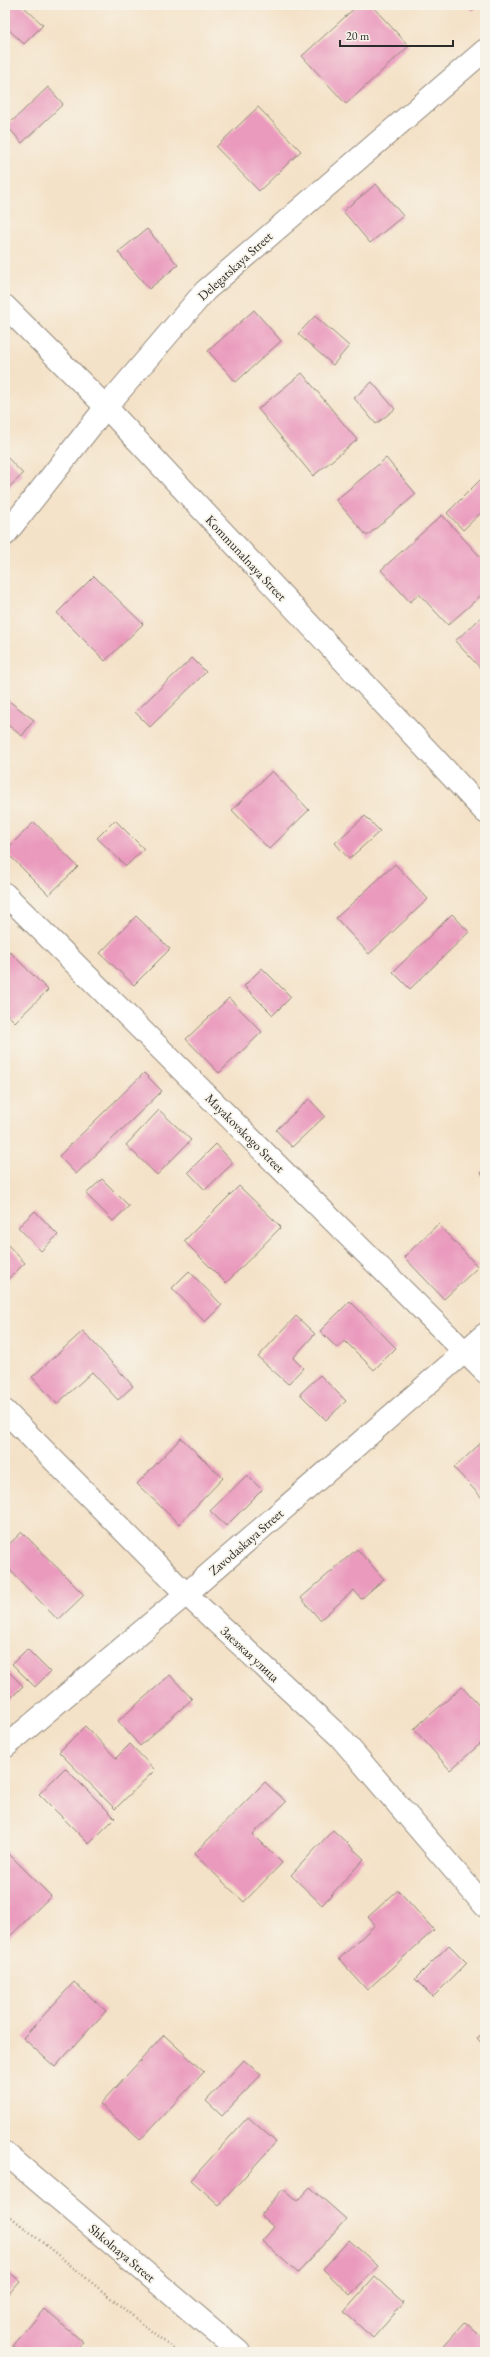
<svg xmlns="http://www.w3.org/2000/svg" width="490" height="2357" font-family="'EB Garamond',serif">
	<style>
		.building { fill: #ea9abd }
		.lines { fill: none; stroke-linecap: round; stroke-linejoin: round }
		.minor-casing { stroke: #90867a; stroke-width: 24 }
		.tertiary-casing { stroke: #90867a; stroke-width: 24 }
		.path { stroke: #90867a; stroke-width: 2.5; stroke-dasharray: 1 3; stroke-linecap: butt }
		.minor { stroke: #fff; stroke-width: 22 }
		.tertiary { stroke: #fff; stroke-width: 22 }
		.labels { text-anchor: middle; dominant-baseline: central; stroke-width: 3.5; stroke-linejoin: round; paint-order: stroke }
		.street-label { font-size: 13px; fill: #2b2b2b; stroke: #f7f3e8 }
	</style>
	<rect width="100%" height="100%" fill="#f7f3e8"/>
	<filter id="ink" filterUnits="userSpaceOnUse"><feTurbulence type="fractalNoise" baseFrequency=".025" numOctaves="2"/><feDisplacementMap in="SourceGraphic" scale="8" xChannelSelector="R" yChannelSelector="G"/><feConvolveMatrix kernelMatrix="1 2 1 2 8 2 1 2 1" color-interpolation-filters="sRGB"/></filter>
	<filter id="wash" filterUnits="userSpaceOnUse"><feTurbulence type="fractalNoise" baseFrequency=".012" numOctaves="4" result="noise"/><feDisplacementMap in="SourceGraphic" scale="16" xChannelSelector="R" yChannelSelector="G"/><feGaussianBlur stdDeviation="0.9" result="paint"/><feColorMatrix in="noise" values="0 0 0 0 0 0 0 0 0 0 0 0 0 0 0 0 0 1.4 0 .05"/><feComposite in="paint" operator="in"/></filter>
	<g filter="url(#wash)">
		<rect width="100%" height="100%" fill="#f4e2c8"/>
		<g id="blocks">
			<g class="building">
				<path d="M5,5H22L43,25L24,44L5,26Z"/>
				<path d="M358,5H371L409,46L346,104L302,56Z"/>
				<path d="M467,5H479L472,11Z"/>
				<path d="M48,87L63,104L22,143L7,126Z"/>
				<path d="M258,107L301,151L259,191L216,147Z"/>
				<path d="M376,184L403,216L370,243L343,211Z"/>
				<path d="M147,229L178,265L149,289L118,252Z"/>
				<path d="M254,310L281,341L236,382L208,351Z"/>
				<path d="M315,316L349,346L333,365L298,334Z"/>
				<path d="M302,373L357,440L313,476L258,409Z"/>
				<path d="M372,382L395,409L376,424L354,398Z"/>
				<path d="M5,455L23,474L5,491Z"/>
				<path d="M386,458L416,494L367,536L336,500Z"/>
				<path d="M484,476L485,509L463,530L447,513Z"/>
				<path d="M442,515L485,562V592L448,625L419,594L410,602L381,570Z"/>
				<path d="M94,576L143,624L105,661L57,613Z"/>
				<path d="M485,614V673L455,641Z"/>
				<path d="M192,658L206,672L150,727L135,712Z"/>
				<path d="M5,698L34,720L22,736L5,723Z"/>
				<path d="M272,771L309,810L269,849L232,810Z"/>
				<path d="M365,816L380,831L349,859L335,843Z"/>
				<path d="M115,820L144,849L126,866L97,838Z"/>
				<path d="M34,822L78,867L49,895L5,851Z"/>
				<path d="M395,864L428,899L369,954L336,918Z"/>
				<path d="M452,914L469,932L410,989L393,972Z"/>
				<path d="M136,916L170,949L134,985L100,953Z"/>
				<path d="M10,952L48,990L15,1022L5,1012V957Z"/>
				<path d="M262,968L291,997L273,1015L244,986Z"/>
				<path d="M229,998L262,1032L219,1073L186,1039Z"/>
				<path d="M144,1073L162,1091L76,1174L59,1156Z"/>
				<path d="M309,1099L325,1116L292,1147L276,1130Z"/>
				<path d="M159,1110L191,1140L157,1175L126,1145Z"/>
				<path d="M216,1144L233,1163L205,1190L188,1172Z"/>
				<path d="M485,1169V1178L481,1173Z"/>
				<path d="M102,1179L129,1206L113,1221L86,1194Z"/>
				<path d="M239,1186L281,1227L226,1283L184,1241Z"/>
				<path d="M35,1211L58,1235L41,1251L18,1227Z"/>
				<path d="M438,1224L478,1267L444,1299L404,1257Z"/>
				<path d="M5,1242L25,1263L5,1282Z"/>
				<path d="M189,1271L222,1305L205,1322L172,1288Z"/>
				<path d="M350,1301L396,1348L374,1370L345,1341L337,1348L320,1331Z"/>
				<path d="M296,1316L315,1334L293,1358L303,1368L288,1384L258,1357Z"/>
				<path d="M83,1331L133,1386L118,1400L92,1372L57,1404L32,1377Z"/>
				<path d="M320,1375L346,1401L326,1420L300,1394Z"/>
				<path d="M181,1438L223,1478L179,1524L137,1484Z"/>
				<path d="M483,1441L485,1443V1501L454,1468Z"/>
				<path d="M247,1475L262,1490L226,1526L210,1511Z"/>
				<path d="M22,1532L84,1595L58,1620L5,1565V1548Z"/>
				<path d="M357,1549L384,1579L361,1599L354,1590L320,1620L301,1598Z"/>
				<path d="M27,1649L50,1672L35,1687L12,1664Z"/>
				<path d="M5,1668L23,1686L5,1704Z"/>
				<path d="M170,1675L192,1699L140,1746L118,1721Z"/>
				<path d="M462,1687L485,1712V1740L450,1770L414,1729Z"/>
				<path d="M85,1726L116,1758L130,1744L155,1770L115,1809L59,1752Z"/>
				<path d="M65,1768L115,1818L89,1844L39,1794Z"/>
				<path d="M265,1782L286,1802L253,1834L282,1863L244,1902L194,1854Z"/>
				<path d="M333,1830L364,1859L322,1905L291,1875Z"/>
				<path d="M5,1850L51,1896L5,1941Z"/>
				<path d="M398,1890L434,1930L367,1990L339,1959L375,1925L368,1917Z"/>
				<path d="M449,1945L467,1963L433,1997L415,1979Z"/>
				<path d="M74,1982L106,2011L55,2067L23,2038Z"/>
				<path d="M485,2032V2047L477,2038Z"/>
				<path d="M164,2035L204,2072L140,2140L100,2104Z"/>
				<path d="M244,2060L261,2075L222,2116L206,2101Z"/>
				<path d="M248,2117L276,2142L219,2205L191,2180Z"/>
				<path d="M310,2187L346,2219L298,2273L262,2241L274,2227L260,2215L283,2189L297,2201Z"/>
				<path d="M349,2240L378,2266L350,2295L323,2269Z"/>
				<path d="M5,2269L20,2281L5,2298Z"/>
				<path d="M375,2277L404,2303L373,2338L344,2312Z"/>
				<path d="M44,2309L83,2342L75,2352H20L13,2346Z"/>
				<path d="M465,2322L485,2340V2352H438Z"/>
			</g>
		</g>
	</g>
	<g filter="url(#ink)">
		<use href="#blocks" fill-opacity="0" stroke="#90867a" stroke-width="1"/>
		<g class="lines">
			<g class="minor-casing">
				<g id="minor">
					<path d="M5,306L106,407L485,812"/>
					<path d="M5,535L106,407L205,291L485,50"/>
					<path d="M5,894L485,1372"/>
					<path d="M5,1411L186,1594L340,1737L485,1906"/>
					<path d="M5,1747L186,1594L485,1334"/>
				</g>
			</g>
			<g class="tertiary-casing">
				<path id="tertiary" d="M5,2153L239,2352"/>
			</g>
			<path class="path" d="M5,2212L177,2352"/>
			<use href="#minor" class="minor"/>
			<use href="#tertiary" class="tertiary"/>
		</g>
	</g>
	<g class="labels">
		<g class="street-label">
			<text transform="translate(235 266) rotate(-42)">Delegatskaya Street</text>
			<text transform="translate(246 558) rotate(47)">Kommunalnaya Street</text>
			<text transform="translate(245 1133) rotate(45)">Mayakovskogo Street</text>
			<text transform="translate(246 1542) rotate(-41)">Zavodaskaya Street</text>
			<text transform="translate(250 1654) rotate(43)">Заезжая улица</text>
			<text transform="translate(122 2253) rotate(40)">Shkolnaya Street</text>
		</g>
	</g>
	<rect width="490" height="2357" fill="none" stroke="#f7f3e8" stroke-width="20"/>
	<path d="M340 40v6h113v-6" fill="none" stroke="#2b2b2b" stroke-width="2"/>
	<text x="346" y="40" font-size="12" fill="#2b2b2b" stroke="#f7f3e8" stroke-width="3" paint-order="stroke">20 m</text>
</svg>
